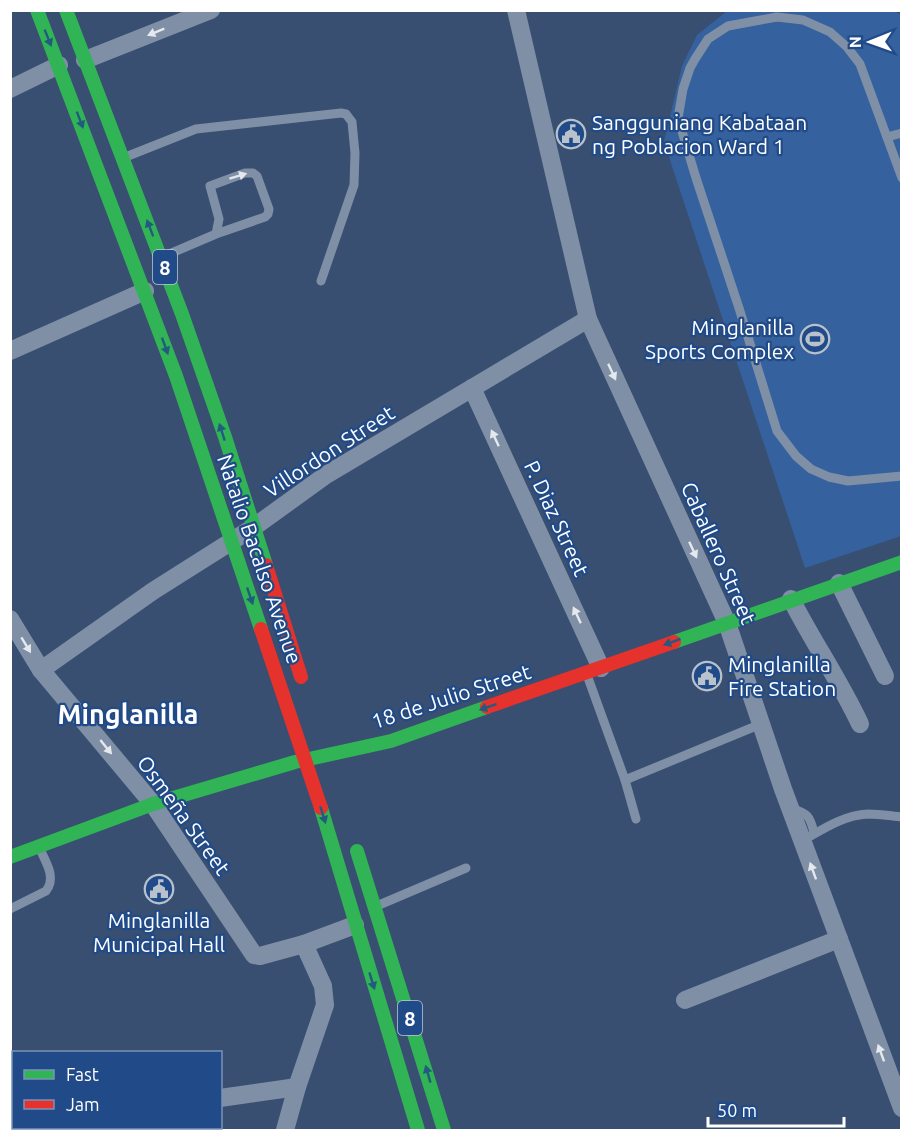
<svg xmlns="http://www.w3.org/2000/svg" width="912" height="1141" font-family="Ubuntu,sans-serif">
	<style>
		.green { fill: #35629e }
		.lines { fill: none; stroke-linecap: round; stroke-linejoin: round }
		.lane { stroke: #7f8fa6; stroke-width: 9 }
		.street { stroke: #7f8fa6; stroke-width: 18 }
		.fast { stroke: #30b455; stroke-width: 14 }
		.jam { stroke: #e5322d; stroke-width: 14 }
		.oneway { fill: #e5e9ed }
		.oneway2 { fill: #235b80 }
		.labels { text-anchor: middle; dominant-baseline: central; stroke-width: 4.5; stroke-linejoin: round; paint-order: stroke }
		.shield { fill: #214b88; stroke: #bcc9db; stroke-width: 1.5 }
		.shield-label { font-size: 20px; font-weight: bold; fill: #fff }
		.poi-label { font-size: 21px; fill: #fff; stroke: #214b88; text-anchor: start }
		.street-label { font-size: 21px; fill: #fff; stroke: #214b88 }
		.district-label { font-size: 27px; font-weight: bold; fill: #fff; stroke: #214b88 }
	</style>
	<rect width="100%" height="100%" fill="#384f71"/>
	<path class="green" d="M892,10L901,15V536L805,568L664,142L682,66L697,35L727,11Z"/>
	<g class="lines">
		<g class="lane">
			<path d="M887,137L902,133"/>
			<path d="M128,156L196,129L341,113L346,114L352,122L355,153L354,185L321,281"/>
			<path d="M902,178L860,64L847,47L830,32L803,20L777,17L728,26L708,39L695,59L690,68L683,89L678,118L696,178L739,308L777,431L796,456L811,469L829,477L848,481L902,476"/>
			<path d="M167,255L216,234L265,217L268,214L269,209L257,176L253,173H245L210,186L219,219L216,234"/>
			<path d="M587,675L625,780"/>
			<path d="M790,808C807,813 810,815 814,833"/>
			<path d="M636,819L625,780L761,724"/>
			<path d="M802,841C823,829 844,815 868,814C879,814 891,816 902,817"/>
			<path d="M379,905L466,868"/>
			<path d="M10,909L46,891C57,877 45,861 39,847"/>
		</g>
		<g class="street">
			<path d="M516,10L588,319L727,623L783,789L902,1108"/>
			<path d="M85,60L211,10"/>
			<path d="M10,89L59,65"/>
			<path d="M10,351L145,291"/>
			<path d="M472,388L601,668"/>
			<path d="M839,583L885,676"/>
			<path d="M791,599C813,642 840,681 860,724"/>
			<path d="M10,619L41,670L153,804L254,955L260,956L304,944L355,925"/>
			<path d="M41,670L153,591L254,527L326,475L588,319"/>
			<path d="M685,1000L839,939"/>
			<path d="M220,1098L297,1087"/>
			<path d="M141,1128V1130"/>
			<path d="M47,1130V1128"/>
			<path d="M285,1130L297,1087L325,1005L323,986L304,944"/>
		</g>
		<g class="fast">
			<path d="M37,10L176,376L261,629"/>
			<path d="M66,10L182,314L225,437L266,565"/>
			<path d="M674,642L902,562"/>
			<path d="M321,808L418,1130"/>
			<path d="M357,851L444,1130"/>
			<path d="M10,857L153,804L295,762L391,741L487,707"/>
		</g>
		<g class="jam">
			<path d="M266,565L301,677"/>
			<path d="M261,629L321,808"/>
			<path d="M487,707L674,642"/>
		</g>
	</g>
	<defs><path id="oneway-solid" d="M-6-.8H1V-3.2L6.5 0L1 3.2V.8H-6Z" transform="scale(1.5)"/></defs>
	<g class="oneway">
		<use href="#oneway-solid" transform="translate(156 32) rotate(158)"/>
		<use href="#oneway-solid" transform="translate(238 176) rotate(-17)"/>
		<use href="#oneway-solid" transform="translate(612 372) rotate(65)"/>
		<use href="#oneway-solid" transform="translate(495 438) rotate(-115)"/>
		<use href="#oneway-solid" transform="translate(693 550) rotate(65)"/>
		<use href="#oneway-solid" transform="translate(577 615) rotate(-115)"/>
		<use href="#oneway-solid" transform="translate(26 645) rotate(59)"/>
		<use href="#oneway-solid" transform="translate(106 747) rotate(51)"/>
		<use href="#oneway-solid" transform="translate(813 871) rotate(-110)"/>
		<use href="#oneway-solid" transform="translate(881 1053) rotate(-110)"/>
	</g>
	<g class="oneway2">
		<use href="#oneway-solid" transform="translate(48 38) rotate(68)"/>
		<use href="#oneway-solid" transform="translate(80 120) rotate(69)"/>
		<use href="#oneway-solid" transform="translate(150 228) rotate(-111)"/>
		<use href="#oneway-solid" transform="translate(165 346) rotate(70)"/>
		<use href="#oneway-solid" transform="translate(222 432) rotate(-108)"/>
		<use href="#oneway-solid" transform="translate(250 596) rotate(71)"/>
		<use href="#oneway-solid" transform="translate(672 642) rotate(160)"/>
		<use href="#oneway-solid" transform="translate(488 707) rotate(161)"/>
		<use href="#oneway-solid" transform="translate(323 815) rotate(73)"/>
		<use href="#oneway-solid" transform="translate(372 981) rotate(73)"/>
		<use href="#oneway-solid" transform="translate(428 1074) rotate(-106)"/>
	</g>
	<defs>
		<g id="civic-ring" transform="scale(1.5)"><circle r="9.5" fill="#214b88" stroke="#b9c1cd" stroke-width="1.5"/><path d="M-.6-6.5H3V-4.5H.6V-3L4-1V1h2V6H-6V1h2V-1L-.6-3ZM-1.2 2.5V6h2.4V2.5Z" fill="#b9c1cd"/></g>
		<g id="stadium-ring" transform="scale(1.5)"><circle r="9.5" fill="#214b88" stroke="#b9c1cd" stroke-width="1.5"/><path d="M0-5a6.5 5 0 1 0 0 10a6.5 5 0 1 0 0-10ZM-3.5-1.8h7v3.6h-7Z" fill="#b9c1cd"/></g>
	</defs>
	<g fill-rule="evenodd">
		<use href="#civic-ring" x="571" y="134"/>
		<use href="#stadium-ring" x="815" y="339"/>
		<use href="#civic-ring" x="707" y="676"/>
		<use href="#civic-ring" x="159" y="889"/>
	</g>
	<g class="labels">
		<g class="shield">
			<rect x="153" y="250" width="24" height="34" rx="4.5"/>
			<rect x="398" y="1001" width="24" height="34" rx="4.5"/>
		</g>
		<g class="shield-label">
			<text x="165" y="267">8</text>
			<text x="410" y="1018">8</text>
		</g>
		<g class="poi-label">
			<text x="592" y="122">Sangguniang Kabataan<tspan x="592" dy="24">ng Poblacion Ward 1</tspan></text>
			<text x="794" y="327" text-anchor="end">Minglanilla<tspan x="794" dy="24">Sports Complex</tspan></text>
			<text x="728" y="664">Minglanilla<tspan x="728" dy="24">Fire Station</tspan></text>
			<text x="159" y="920" text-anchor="middle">Minglanilla<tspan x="159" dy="24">Municipal Hall</tspan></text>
		</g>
		<g class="street-label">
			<text transform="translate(329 451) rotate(-33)">Villordon Street</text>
			<text transform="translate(557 518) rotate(65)">P. Diaz Street</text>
			<text transform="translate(719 553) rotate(66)">Caballero Street</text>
			<text transform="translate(260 559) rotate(71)">Natalio Bacalso Avenue</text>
			<text transform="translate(451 696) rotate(-18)">18 de Julio Street</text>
			<text transform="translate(184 815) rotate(54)">Osmeña Street</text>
		</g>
		<g class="district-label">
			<text x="128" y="714">Minglanilla</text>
		</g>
	</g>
	<rect width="912" height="1141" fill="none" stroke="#ffffff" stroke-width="24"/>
	<rect x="12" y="1051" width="210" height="78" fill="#214b88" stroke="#7a93b8" stroke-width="1.5"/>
	<rect x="24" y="1070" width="30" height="9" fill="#30b455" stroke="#7a93b8" stroke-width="1.5"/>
	<text x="66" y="1081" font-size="18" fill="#ffffff">Fast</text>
	<rect x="24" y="1100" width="30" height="9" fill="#e5322d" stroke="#7a93b8" stroke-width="1.5"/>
	<text x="66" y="1111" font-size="18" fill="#ffffff">Jam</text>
	<g transform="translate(870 42) rotate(269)" stroke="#214b88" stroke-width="4.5" paint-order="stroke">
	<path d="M0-4.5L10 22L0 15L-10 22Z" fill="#ffffff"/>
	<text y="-9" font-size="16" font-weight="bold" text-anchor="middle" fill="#ffffff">N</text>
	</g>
	<path d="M708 1117v9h136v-9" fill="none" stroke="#ffffff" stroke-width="3"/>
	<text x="717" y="1117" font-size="18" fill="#ffffff" stroke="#214b88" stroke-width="4.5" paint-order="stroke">50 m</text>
</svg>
